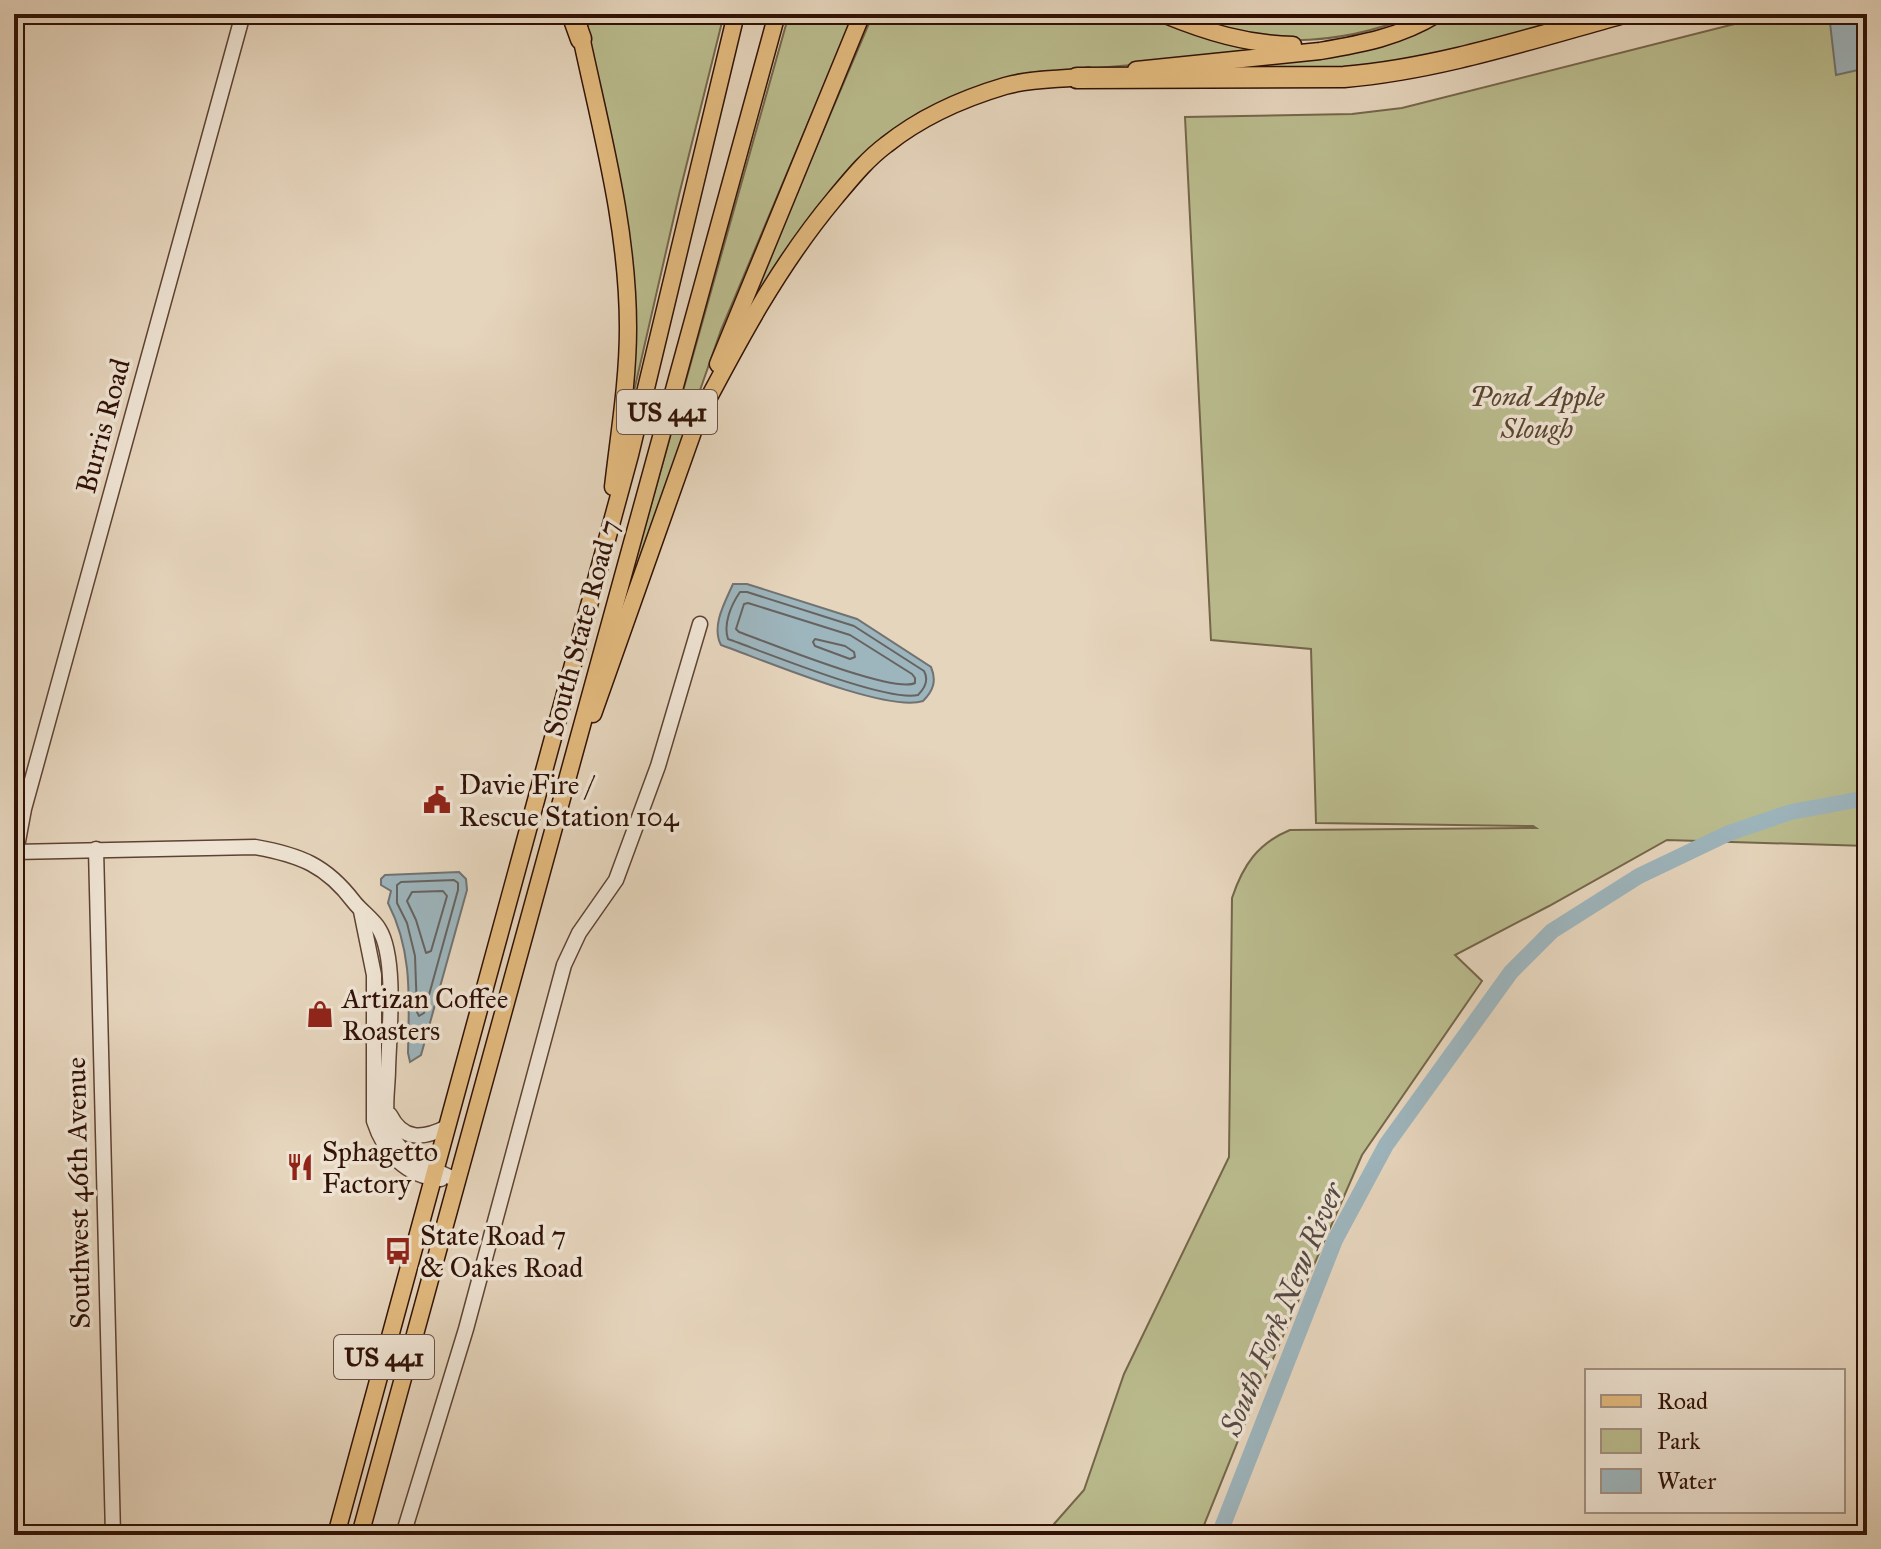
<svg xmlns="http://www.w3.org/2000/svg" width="1881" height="1549" font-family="'IM FELL Great Primer',serif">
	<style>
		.green { fill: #babc8e; stroke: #75664a; stroke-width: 2 }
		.water { fill: #9db5bd; stroke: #717373; stroke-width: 2 }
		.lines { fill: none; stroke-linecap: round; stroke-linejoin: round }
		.shore { stroke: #666361; stroke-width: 2 }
		.river { stroke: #9db5bd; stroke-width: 16 }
		.minor-casing { stroke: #5e4233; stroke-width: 17 }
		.major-casing { stroke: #301105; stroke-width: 19 }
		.highway-casing { stroke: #301105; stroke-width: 23 }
		.minor { stroke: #efe4d4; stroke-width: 14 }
		.major { stroke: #e3ba7e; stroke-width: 16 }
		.highway { stroke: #e3ba7e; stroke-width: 20 }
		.labels { text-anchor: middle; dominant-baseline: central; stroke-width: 7; stroke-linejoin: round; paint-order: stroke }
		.shield { fill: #efe4d4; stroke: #695043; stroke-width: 2 }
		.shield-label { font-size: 26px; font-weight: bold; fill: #301105 }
		.park-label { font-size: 28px; font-style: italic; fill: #59442e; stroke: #efe4d4 }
		.street-label { font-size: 28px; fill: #301105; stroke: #efe4d4 }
		.poi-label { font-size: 28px; fill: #301105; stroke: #efe4d4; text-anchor: start }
		.water-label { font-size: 30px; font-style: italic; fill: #564a45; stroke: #efe4d4 }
	</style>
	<rect width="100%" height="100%" fill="#e6d5bd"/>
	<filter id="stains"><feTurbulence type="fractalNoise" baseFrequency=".0025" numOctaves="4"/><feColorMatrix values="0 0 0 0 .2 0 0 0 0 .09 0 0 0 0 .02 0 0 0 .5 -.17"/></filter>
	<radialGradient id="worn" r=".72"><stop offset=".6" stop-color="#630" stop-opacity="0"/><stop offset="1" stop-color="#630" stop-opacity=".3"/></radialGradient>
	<g class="green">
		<path d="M583,14H724L679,195L629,413L630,347L606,113Z"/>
		<path d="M789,14H854L721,330L638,568L634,565Z"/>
		<path d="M873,14H1154L1189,28L1276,49L1213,58L1027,74L958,94L918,113L896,129L741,323Z"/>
		<path d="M1177,14H1418C1367,35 1315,45 1260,38C1233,34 1204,22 1177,14Z"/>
		<path d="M1447,14H1601L1388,69L1180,70L1422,27Z"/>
		<path d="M1774,14H1867V846L1667,840L1549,906L1455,955L1482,981L1362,1155L1248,1416L1200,1535H1052L1054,1524L1084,1490L1124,1374L1229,1157L1232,898C1243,865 1258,843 1290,830L1536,828L1533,826L1316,823L1311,649L1211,640L1185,117L1352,114L1402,108Z"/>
	</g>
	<g class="water">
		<path d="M1829,14H1867V68L1836,75Z"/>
		<path d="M733,584H747L857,619L931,667C937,681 933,691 923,701C887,713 761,659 721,645C711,626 725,602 733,584Z"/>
		<path d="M459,872L466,879L467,890L421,1055L410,1062L408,1053C409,999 413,952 388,903L391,891L381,885V879L385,875Z"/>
	</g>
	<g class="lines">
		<g class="shore">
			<path d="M740,592H747L854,626L924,671C929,680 925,688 918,695C885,702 765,652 728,639C723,624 731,605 740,592Z"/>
			<path d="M748,603L850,635L912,674L915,678V683C894,694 767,642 739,632L736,629L744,604Z"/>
			<path d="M815,639L845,646L854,652L855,657L850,659L815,646L813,642Z"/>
			<path d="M454,880L458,883V890L424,1013L419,1016L417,1012L415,956L407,923L397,903V885L401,882Z"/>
			<path d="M443,891L447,896L431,951L426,953L416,920L407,901L412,892Z"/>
		</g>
		<path class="river" d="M1219,1535L1335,1240L1386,1145L1511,972L1552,931L1639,876L1729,833L1791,812L1867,798"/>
		<g class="minor-casing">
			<g id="minor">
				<path d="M96,849L113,1535"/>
				<path d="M14,852L255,847C300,855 326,865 354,902C361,911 373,919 379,929C397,958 389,1034 388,1069C388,1089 382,1117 392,1136C404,1160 434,1169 456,1180"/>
				<path d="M16,852L24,809L243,14"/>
				<path d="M361,911L374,975V1121C384,1152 406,1177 441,1179"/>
				<path d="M390,1115C403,1141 423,1139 447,1127"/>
				<path d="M403,1535L466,1329L564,965L579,933L616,880L658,766L700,624"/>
			</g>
		</g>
		<g class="major-casing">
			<g id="major">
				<path d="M1163,14C1207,32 1246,44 1293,45"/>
				<path d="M579,27C600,127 628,225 628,328C628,381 619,434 613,487"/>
				<path d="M1136,70L1320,51C1361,44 1400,37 1437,14"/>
				<path d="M718,364L862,14"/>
				<path d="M697,420C738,342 778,266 835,198C851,179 866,160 886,145C921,117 961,99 1005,86C1032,78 1061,80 1089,76"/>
				<path d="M593,714L700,412"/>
				<path d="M336,1535L630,455L736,14"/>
				<path d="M360,1535L777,14"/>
			</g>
		</g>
		<g class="highway-casing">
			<g id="highway">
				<path d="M572,14L581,39"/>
				<path d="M1077,78L1344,77C1438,69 1529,39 1620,14"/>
			</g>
		</g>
		<use href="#minor" class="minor"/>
		<use href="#major" class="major"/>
		<use href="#highway" class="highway"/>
	</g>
	<defs>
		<g id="civic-bare" transform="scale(2.16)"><path d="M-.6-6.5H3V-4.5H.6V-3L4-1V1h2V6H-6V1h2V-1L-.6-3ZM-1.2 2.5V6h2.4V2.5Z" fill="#8f2418" stroke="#efe4d4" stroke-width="2.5" paint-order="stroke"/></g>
		<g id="shop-bare" transform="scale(2.16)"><path d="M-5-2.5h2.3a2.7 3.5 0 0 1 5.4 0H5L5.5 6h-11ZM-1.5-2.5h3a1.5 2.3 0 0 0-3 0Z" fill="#8f2418" stroke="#efe4d4" stroke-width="2.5" paint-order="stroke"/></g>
		<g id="restaurant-bare" transform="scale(2.16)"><path d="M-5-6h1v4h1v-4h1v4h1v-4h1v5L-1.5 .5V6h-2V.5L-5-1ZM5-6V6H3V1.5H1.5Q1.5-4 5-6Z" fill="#8f2418" stroke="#efe4d4" stroke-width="2.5" paint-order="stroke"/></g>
		<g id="bus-bare" transform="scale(2.16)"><path d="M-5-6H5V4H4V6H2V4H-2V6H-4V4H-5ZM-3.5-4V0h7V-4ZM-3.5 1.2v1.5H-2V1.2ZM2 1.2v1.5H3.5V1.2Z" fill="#8f2418" stroke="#efe4d4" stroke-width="2.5" paint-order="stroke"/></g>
	</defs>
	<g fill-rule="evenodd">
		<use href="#civic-bare" x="437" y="800"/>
		<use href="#shop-bare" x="320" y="1014"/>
		<use href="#restaurant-bare" x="300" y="1167"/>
		<use href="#bus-bare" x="398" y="1251"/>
	</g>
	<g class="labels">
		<g class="shield">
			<rect x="617" y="390" width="100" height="44" rx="6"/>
			<rect x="334" y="1335" width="100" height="44" rx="6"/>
		</g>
		<g class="shield-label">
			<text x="667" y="412">US 441</text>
			<text x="384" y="1357">US 441</text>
		</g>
		<g class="park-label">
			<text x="1537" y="396">Pond Apple<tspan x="1537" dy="32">Slough</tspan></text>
		</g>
		<g class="street-label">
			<text transform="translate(103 426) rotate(-75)">Burris Road</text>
			<text transform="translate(581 628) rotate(-75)">South State Road 7</text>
			<text transform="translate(78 1193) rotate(-91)">Southwest 46th Avenue</text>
		</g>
		<g class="poi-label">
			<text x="459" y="784">Davie Fire /<tspan x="459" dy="32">Rescue Station 104</tspan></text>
			<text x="342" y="998">Artizan Coffee<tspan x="342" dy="32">Roasters</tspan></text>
			<text x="322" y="1151">Sphagetto<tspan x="322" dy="32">Factory</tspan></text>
			<text x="420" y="1235">State Road 7<tspan x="420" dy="32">&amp; Oakes Road</tspan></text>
		</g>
		<g class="water-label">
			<text transform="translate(1282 1309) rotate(-67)">South Fork New River</text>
		</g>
	</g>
	<rect width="1881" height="1549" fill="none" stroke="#e6d5bd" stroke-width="48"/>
	<rect x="16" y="16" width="1849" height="1517" fill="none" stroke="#301105" stroke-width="4"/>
	<rect x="24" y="24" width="1833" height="1501" fill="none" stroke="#301105" stroke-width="2"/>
	<rect x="1585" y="1369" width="260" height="144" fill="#efe4d4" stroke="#a39081" stroke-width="2"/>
	<rect x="1601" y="1395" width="40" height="12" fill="#e3ba7e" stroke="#a39081" stroke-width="2"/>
	<text x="1657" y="1409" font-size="24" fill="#301105">Road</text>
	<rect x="1601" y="1429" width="40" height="24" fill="#babc8e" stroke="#a39081" stroke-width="2"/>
	<text x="1657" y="1449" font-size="24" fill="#301105">Park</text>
	<rect x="1601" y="1469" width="40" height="24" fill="#9db5bd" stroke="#a39081" stroke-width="2"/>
	<text x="1657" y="1489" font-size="24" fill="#301105">Water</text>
	<rect width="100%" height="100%" filter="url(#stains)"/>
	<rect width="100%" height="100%" fill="url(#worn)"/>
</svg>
